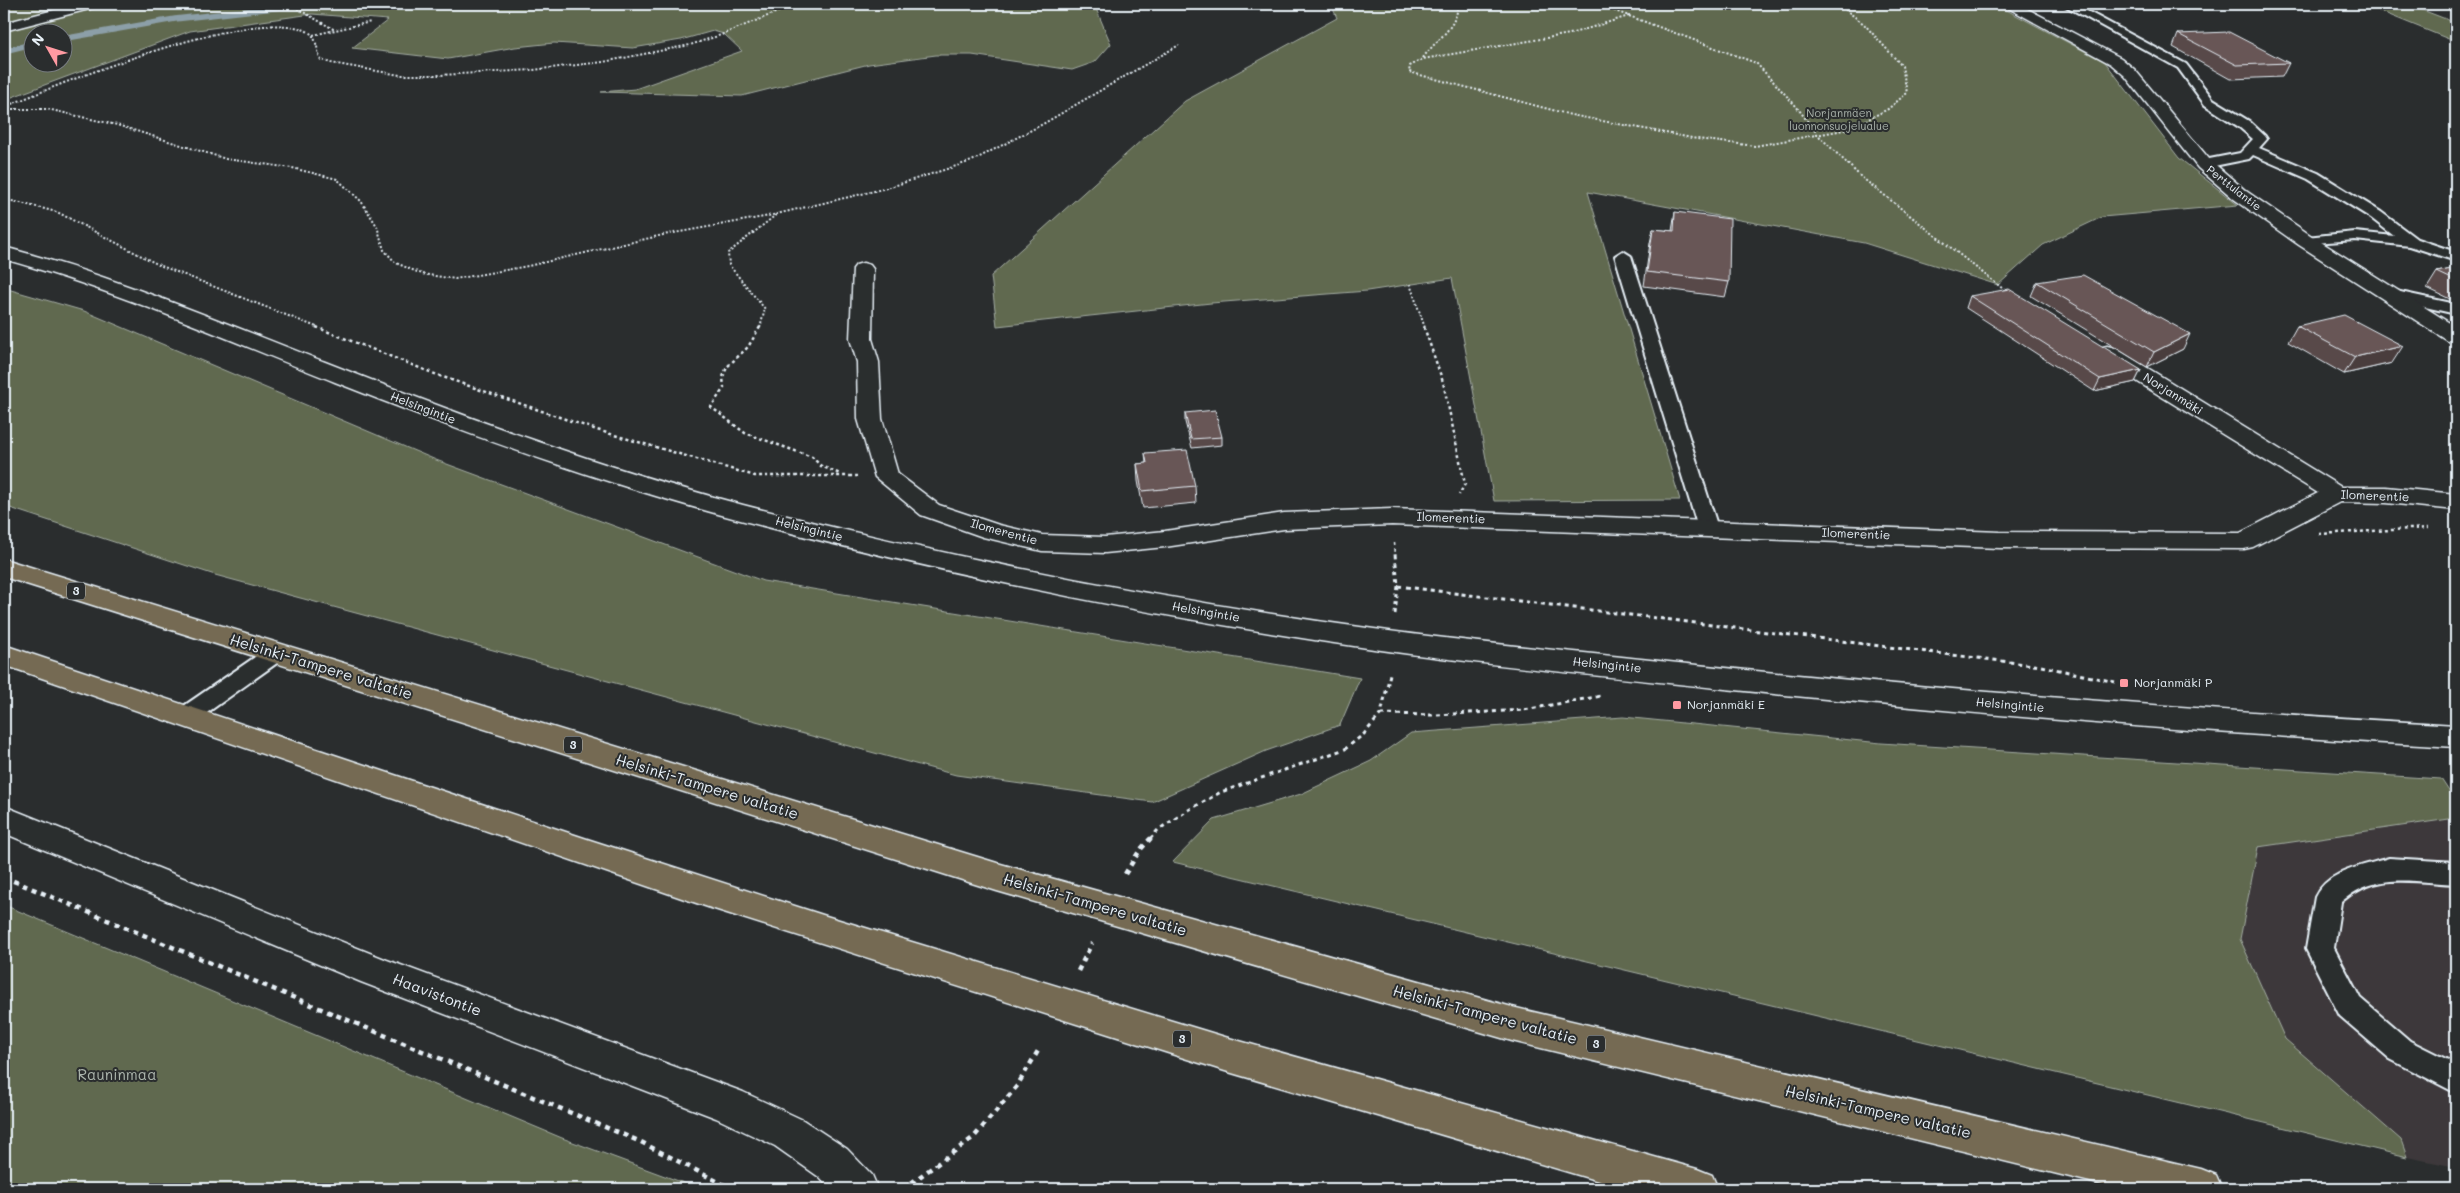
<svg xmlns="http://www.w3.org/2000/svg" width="2460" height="1193" font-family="Mali,sans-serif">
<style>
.built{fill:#3d393a}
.green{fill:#61694f;stroke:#a4ada4;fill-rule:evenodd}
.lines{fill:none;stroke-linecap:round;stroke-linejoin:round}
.stream{stroke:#8c9fa8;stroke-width:5.5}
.lane-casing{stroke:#e8f1f8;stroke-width:4}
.street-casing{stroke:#e8f1f8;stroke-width:3}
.secondary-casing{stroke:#e8f1f8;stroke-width:3}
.highway-casing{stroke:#e8f1f8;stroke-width:3}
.path-far3{stroke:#e8f1f8;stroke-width:2;stroke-dasharray:2 2;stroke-linecap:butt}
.path-far2{stroke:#e8f1f8;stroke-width:2.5;stroke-dasharray:3 3;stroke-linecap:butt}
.path-far1{stroke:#e8f1f8;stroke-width:3;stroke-dasharray:4 4;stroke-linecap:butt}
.path{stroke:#e8f1f8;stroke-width:4.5;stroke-dasharray:5 5;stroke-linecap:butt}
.lane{fill:#2a2d2e;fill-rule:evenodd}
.street{fill:#2a2d2e;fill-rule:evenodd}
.secondary{fill:#2a2d2e;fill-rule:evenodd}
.highway{fill:#746b52;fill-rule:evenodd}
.wall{fill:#594a4a;stroke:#e8f1f8}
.shaded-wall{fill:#493c3c;stroke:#e8f1f8}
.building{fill:#685656;stroke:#e8f1f8}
.poi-dot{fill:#ff9aa2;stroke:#2a2d2e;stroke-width:2}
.labels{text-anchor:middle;stroke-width:4;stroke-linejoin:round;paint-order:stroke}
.far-park-label{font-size:11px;fill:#abb4ac;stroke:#2a2d2e}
.far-street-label{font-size:11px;fill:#e8f1f8;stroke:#2a2d2e}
.shield{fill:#2a2d2e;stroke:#afb6bb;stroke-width:1}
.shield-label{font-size:11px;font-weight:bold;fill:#e8f1f8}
.street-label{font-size:12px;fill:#e8f1f8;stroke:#2a2d2e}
.poi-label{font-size:12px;fill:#e8f1f8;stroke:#2a2d2e;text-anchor:start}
.near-street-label{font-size:15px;fill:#e8f1f8;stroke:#2a2d2e}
.near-park-label{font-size:15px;fill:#abb4ac;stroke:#2a2d2e}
</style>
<rect width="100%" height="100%" fill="#2a2d2e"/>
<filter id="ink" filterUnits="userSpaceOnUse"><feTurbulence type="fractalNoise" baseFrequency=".02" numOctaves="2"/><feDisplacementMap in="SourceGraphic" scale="10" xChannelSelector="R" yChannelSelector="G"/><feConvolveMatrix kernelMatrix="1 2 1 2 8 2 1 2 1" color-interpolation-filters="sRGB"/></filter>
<g filter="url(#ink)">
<!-- built -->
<path class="built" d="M2456,818V1167L2407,1157L2401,1140L2285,1039L2240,939L2258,847Z"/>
<!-- green -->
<path class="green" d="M4,4H1094L1111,44L1095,62L1072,70L972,55H936L869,64L742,96L601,92L635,89L742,51L724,34L713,31L681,40L633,48L554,43L515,47L448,59L352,48L388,20L312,14L190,31L4,100ZM32,32H62V62H32Z
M1331,4H1995L2105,62L2179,158L2238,205L2102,217L2043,245L1998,285L1864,243L1588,192L1680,500L1494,501L1452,278L1367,291L1211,303L997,326L991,276L1185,101L1337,18Z
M2362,4H2407L2456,23V42Z
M4,288L84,311L436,460L763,581L1360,678L1340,725L1266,751L1152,802L956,775L215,575L4,506Z
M1623,717L1881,743L2441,779L2456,802V818L2258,847L2240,939L2285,1039L2401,1140L2407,1157L1173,862L1214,820L1301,794L1371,761L1411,733Z
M4,905L562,1138L700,1189H4Z"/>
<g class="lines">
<!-- stream -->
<path class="stream" d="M310,5L331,4
M62,39L175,19L283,7
M4,51L32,44"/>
<!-- lane casing -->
<g class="lane-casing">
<path id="lane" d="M2062,4H2074L2186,64L2213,99L2249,121L2265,136L2267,139L2259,148L2318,173L2381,212L2417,239L2456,252V261L2410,246L2355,240L2301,244L2299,241L2301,238L2306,237L2355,232L2394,236L2371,218L2308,179L2253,155L2249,159L2204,168L2199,167L2197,164L2199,161L2240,153L2253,139L2239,127L2205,105L2178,68Z
M1623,251L1631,256L1718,528L1715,532L1708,534L1701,532L1698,528L1615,256Z
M2391,290L2456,304V314L2385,298L2383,295L2385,292Z
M276,645L284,648L287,653L284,658L194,722L186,724L178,722L174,716L178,710L268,648Z
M2389,858L2456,862V884C2412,882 2377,871 2341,902L2334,948L2360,998L2410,1041L2456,1064V1093L2390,1059L2340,1016L2306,949L2315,897C2328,870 2363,866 2389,858Z"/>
</g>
<!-- street casing -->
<g class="street-casing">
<path id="street" d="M77,4H99L97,7L4,31V23Z
M2001,4H2018L2121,58L2135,70L2210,160L2246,191L2313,237L2456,327V342L2448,341L2299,245L2234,199L2198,168L2125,76L2111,64Z
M863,263L870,265L873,269L872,339L879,362L882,419L898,474L939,505L999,525L1042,535L1105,537L1165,531L1284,513L1392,509L2000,532L2240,533L2318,493L2099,358L2096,353L2099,348L2107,346L2115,348L2341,487H2386L2456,494V510L2386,503L2340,502L2253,547L2244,549L2000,548L1392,525L1284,529L1165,547L1105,553L1042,551L983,537L921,515L875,477L858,419L857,362L850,339L853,269L856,265Z
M4,806L387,960L743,1092L803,1120L847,1149L872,1175L878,1189H830L819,1177L775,1146L716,1118L361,982L4,833Z"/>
</g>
<!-- secondary casing -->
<g class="secondary-casing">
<path id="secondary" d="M4,247C114,276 219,321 325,362C462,416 600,467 743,505C951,558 1162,600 1374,629C1466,642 1558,650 1650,660C1918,689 2187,709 2456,725V747C2212,734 1968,714 1725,689C1608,676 1490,666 1374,649C1153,617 933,572 718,514C587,478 461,432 335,382C226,339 118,291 4,259Z"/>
</g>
<!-- highway casing -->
<g class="highway-casing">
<path id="highway" d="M4,559L997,863L1512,1007L2201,1169L2216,1175L2222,1189H2119L1512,1041L997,891L4,577Z
M4,645L590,840L826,916L1225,1037L1697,1169L1712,1175L1718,1189H1626L1225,1071L708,907L4,665Z"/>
</g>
<!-- path-far3 -->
<path class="path-far3" d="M297,4L298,9L335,30
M1595,4L1629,16L1570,34L1423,59L1410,66L1409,72L1571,115L1697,139L1755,146L1849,129L1888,109L1907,93L1902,66L1864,24L1838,4
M1629,16L1756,63L1796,106L1818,135L1860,176L2007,292
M313,35L371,22
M1423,58C1436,39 1457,29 1458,4
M4,107C58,85 262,0 310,33C317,38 317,52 321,60L331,63L400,75H440L533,70L603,62L690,45L721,35L797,4
M4,109H47L117,125L226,159L292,168L337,179L361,201L377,226L384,250L396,263L422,274L455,279L528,266L663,235L764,217L887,188L972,161L1041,125L1179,45
M4,199L57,212L159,265L319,328
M1410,284L1425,328
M760,328L765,309L729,265L728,253L777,214"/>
<!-- path-far2 -->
<path class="path-far2" d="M316,327L440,376L597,430L755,476H857
M760,327L748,347L727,367L723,377L724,388L711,407L745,433L812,457L821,466L840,474
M1424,327L1443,382L1465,484L1459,495
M2319,534L2428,528
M1394,543L1395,555"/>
<!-- path-far1 -->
<path class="path-far1" d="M1398,586L2041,666L2115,682
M1395,614L1398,586L1395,554
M1381,714L1435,715L1524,710L1601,696
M1150,839L1158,830L1185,812L1221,792L1345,749L1364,734L1381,714L1390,674"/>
<!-- path -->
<path class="path" d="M1125,874L1140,850L1151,838
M4,877L641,1142L732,1189
M1078,971L1092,943
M903,1189L974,1137L1017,1086L1038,1051"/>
<!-- lane -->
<use href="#lane" class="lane"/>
<!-- street -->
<use href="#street" class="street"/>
<!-- secondary -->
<use href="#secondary" class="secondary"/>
<!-- highway -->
<use href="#highway" class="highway"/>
</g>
<!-- wall -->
<path class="wall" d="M2178,34L2289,63L2282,77L2230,79L2173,47Z
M1675,212L1729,282L1725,297L1644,286L1650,243L1653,229L1672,231Z
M2456,268V302L2427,288L2437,272Z
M2037,282L2183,349L2147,367L2031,296Z
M1970,296L2141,370L2135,382L2094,391L1966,308Z
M2297,326L2392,363L2344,374L2288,342Z
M1185,413L1222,437V445L1192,448L1185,422Z
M1145,453L1195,486L1196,503L1143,508L1138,481L1137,464L1146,463Z"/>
<!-- shaded-wall -->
<path class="shaded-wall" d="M2190,334L2183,349L2147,367L2154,352Z
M2403,346L2392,363L2344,374L2355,357Z
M2141,370L2135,382L2094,391L2100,379Z"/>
<!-- building -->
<path class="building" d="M2229,32L2289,63L2237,65L2178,34Z
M1675,212L1730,219L1729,282L1647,272L1653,229L1674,231Z
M2456,268V281L2437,272Z
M2083,275L2190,334L2154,352L2037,282Z
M2009,289L2141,370L2100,379L1970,296Z
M2344,315L2403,346L2355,357L2297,326Z
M1215,410L1222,437L1191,439L1185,413Z
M1187,450L1195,486L1142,491L1137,464L1147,463L1145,453Z"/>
</g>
<!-- markers -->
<g class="poi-dot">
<rect x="2119" y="678" width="10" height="10" rx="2.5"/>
<rect x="1672" y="700" width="10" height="10" rx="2.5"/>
</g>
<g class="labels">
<!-- far-park labels -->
<g class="far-park-label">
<text x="1839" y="117">Norjanmäen<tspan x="1839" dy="13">luonnonsuojelualue</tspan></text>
</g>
<!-- far-street labels -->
<g class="far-street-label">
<text transform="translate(2234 188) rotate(38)" y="4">Perttulantie</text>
</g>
<!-- shield labels -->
<g class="shield">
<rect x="67" y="582.5" width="18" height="17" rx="4"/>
<rect x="564" y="736.5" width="18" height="17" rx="4"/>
<rect x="1173" y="1030.5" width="18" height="17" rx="4"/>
<rect x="1587" y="1035.5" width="18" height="17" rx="4"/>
</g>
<g class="shield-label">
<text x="76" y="595">3</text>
<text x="573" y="749">3</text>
<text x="1182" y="1043">3</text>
<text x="1596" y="1048">3</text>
</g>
<!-- street labels -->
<g class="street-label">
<text transform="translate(2173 394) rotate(32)" y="4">Norjanmäki</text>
<text transform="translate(423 408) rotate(21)" y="4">Helsingintie</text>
<text transform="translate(2375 496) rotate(2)" y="4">Ilomerentie</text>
<text transform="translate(1451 518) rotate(2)" y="4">Ilomerentie</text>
<text transform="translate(809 529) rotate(14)" y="4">Helsingintie</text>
<text transform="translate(1004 532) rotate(15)" y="4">Ilomerentie</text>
<text transform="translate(1856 534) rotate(2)" y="4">Ilomerentie</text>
<text transform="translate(1206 612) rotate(10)" y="4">Helsingintie</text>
<text transform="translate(1607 665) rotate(6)" y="4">Helsingintie</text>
<text transform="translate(2010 705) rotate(5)" y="4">Helsingintie</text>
</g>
<!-- poi labels -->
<g class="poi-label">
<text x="2134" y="687">Norjanmäki P</text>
<text x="1687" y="709">Norjanmäki E</text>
</g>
<!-- near-street labels -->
<g class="near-street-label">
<text transform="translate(321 667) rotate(17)" y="5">Helsinki-Tampere valtatie</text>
<text transform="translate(707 787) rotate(17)" y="5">Helsinki-Tampere valtatie</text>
<text transform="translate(1095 905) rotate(16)" y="5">Helsinki-Tampere valtatie</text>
<text transform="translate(437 995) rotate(21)" y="5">Haavistontie</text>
<text transform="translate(1485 1015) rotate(15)" y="5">Helsinki-Tampere valtatie</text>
<text transform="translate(1878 1112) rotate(13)" y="5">Helsinki-Tampere valtatie</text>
</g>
<!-- near-park labels -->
<g class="near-park-label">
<text x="117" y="1080">Rauninmaa</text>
</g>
</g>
<!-- margin -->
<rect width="2460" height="1193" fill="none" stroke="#2a2d2e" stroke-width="20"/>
<rect x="10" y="10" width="2440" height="1173" fill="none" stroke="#e8f1f8" stroke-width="2" filter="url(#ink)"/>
<!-- north arrow -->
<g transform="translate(48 48) rotate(309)"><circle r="24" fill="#2a2d2e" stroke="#767b7f"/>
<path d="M0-4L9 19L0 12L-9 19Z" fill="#ff9aa2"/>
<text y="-8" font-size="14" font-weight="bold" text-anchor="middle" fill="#e8f1f8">N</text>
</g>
</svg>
